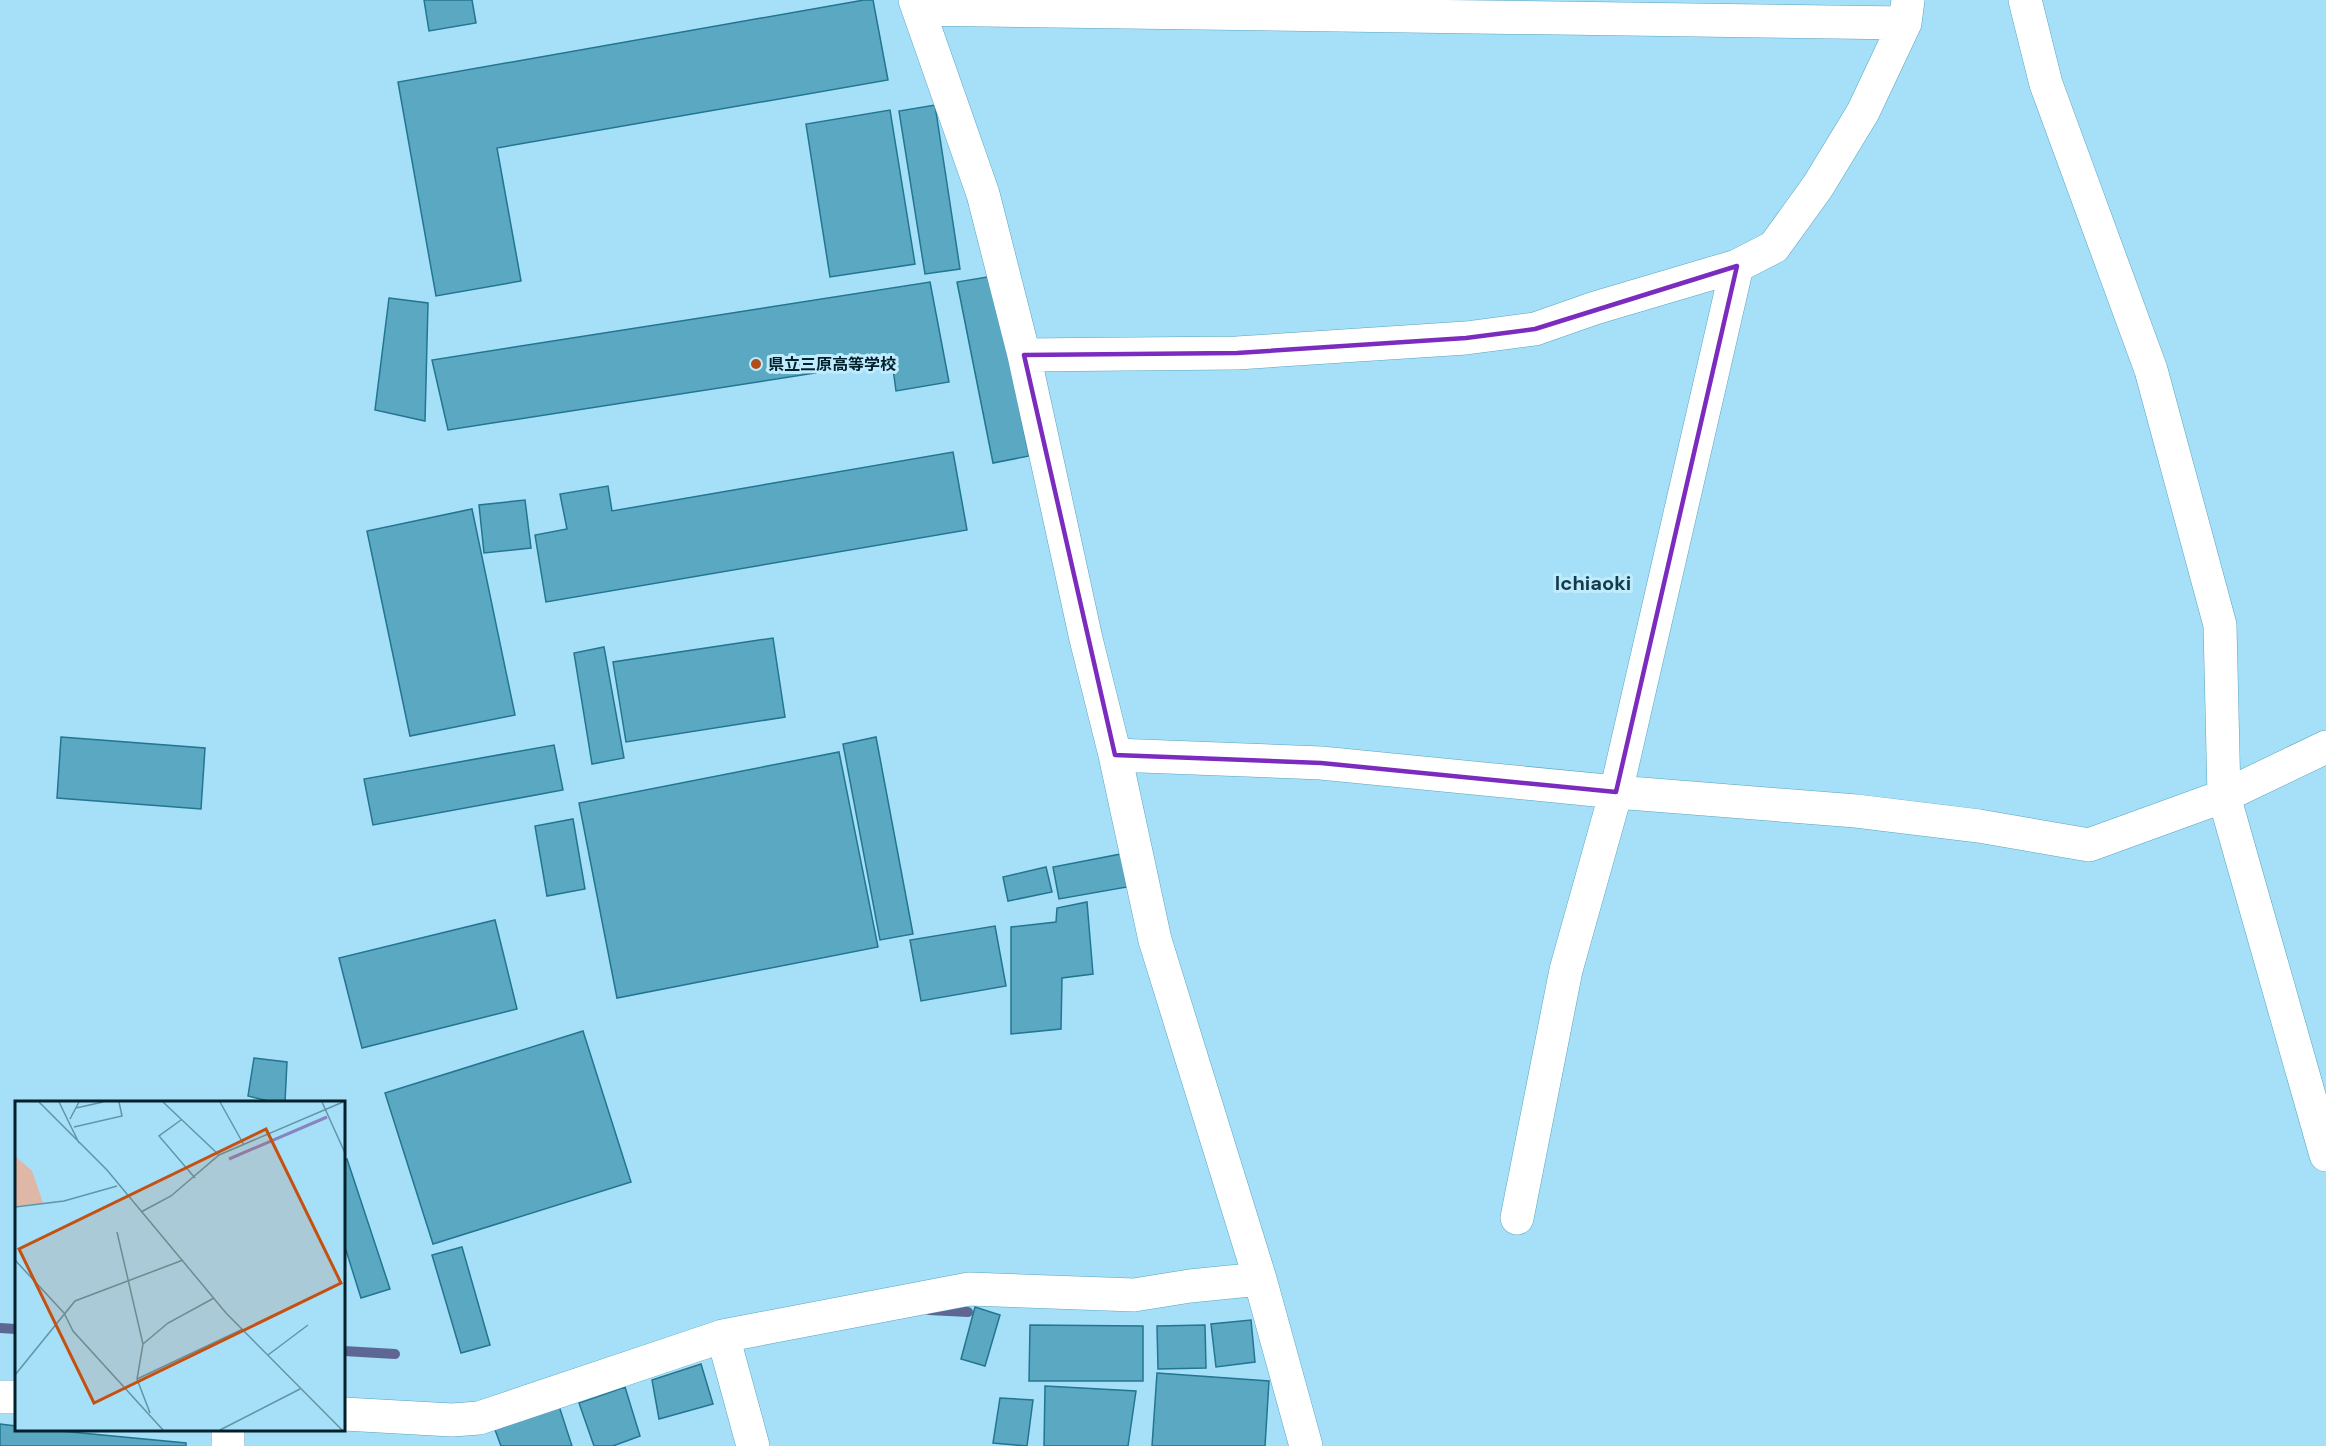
<svg xmlns="http://www.w3.org/2000/svg" width="2326" height="1446" font-family="'DM Sans','Noto Sans JP',sans-serif">
<style>
.lines{fill:none;stroke-linecap:round;stroke-linejoin:round}
.stream{stroke:#5e6793;stroke-width:10}
.building{fill:#5ba8c3;stroke:#24758f;stroke-width:1.5}
.minor-casing{stroke:#58a4c0;stroke-width:34}
.minor{stroke:#fff;stroke-width:33}
.marked{fill:none;stroke:#7b2cbf;stroke-width:4.5;stroke-linejoin:round}
.poi-dot{fill:#b14d19;stroke:#bfebfd;stroke-width:2}
.labels{text-anchor:middle;stroke-width:6;stroke-linejoin:round;paint-order:stroke}
.poi-label{font-size:16px;font-weight:bold;fill:#00212c;stroke:#bfebfd;text-anchor:start}
.quarter-label{font-size:20px;font-weight:bold;fill:#123c4a;stroke:#bfebfd}
.inset-river{fill:none;stroke:#8685bf;stroke-width:3}
.inset-road{fill:none;stroke:#6394a6;stroke-width:1.5}
.view{fill:#c55111;fill-opacity:0.15;stroke:#c55111;stroke-width:3}
.inset-edge{fill:none;stroke:#00212c;stroke-width:3}
</style>
<rect width="100%" height="100%" fill="#a5e0f8"/>
<g class="lines">
<!-- stream -->
<path class="stream" d="M929,1310L968,1312
M0,1328L16,1329
M344,1351L395,1354"/>
</g>
<!-- building -->
<path class="building" d="M424,0H472L476,23L429,31Z
M864,0H873L888,80L497,148L521,281L436,296L398,82Z
M935,105L960,269L925,274L899,111Z
M890,110L915,264L830,277L806,124Z
M993,276L1029,456L993,463L957,282Z
M930,282L949,382L896,391L892,361L448,430L432,360Z
M389,298L428,303L425,421L375,410Z
M953,452L967,530L546,602L535,535L567,529L560,494L608,486L612,511Z
M525,500L531,548L484,553L479,505Z
M472,509L515,715L410,736L367,531Z
M773,638L785,717L626,742L613,662Z
M604,647L624,758L592,764L574,653Z
M61,737L205,748L201,809L57,798Z
M876,737L913,934L880,940L843,744Z
M554,745L563,790L373,825L364,779Z
M839,752L878,947L617,998L579,803Z
M573,819L585,889L547,896L535,826Z
M1121,854L1127,887L1059,899L1053,867Z
M1046,867L1052,892L1008,901L1003,877Z
M1087,902L1093,974L1062,978L1061,1029L1011,1034V927L1056,922L1057,908Z
M495,920L517,1009L362,1048L339,958Z
M995,926L1006,986L921,1001L910,940Z
M583,1031L631,1182L433,1244L385,1093Z
M254,1058L287,1062L285,1102H273L248,1096Z
M347,1159L390,1289L361,1298L344,1244V1160Z
M462,1247L490,1345L461,1353L432,1255Z
M975,1307L1000,1315L985,1366L961,1359Z
M1251,1320L1255,1362L1216,1367L1211,1324Z
M1030,1325L1143,1326V1381H1029Z
M1205,1325L1206,1368L1158,1369L1157,1326Z
M701,1364L713,1404L659,1419L652,1380Z
M1157,1373L1269,1381L1265,1446H1152Z
M1045,1386L1136,1391L1128,1446H1044Z
M625,1387L640,1436L613,1446H594L579,1403Z
M1000,1398L1033,1400L1027,1446L993,1443Z
M559,1406L572,1446H501L494,1427Z
M0,1424L16,1426V1430H50L186,1443V1446H0Z"/>
<g class="lines">
<!-- minor casing -->
<g class="minor-casing">
<path id="minor" d="M915,0L983,194L1024,355L1086,639L1115,755L1155,940L1260,1279L1306,1446
M2025,0L2046,84L2151,370L2220,625L2224,796L2326,1155
M918,9L1905,23
M1024,355L1237,353L1466,338L1535,329L1595,308L1737,266
M1115,755L1321,763L1616,792L1856,811L1979,826L2089,845L2224,796L2326,747
M1517,1218L1566,970L1616,792L1737,266L1774,247L1818,186L1863,112L1905,23L1908,0
M723,1336L753,1446
M0,1397H16
M344,1414L452,1420L479,1418L723,1336L969,1289L1134,1295L1190,1286L1260,1279
M228,1446V1430"/>
</g>
<!-- minor -->
<use href="#minor" class="minor"/>
</g>
<!-- marked area -->
<path class="marked" d="M1737,266L1616,792L1321,763L1115,755L1024,355L1237,353L1466,338L1535,329Z"/>
<!-- markers -->
<circle class="poi-dot" cx="756" cy="364" r="6"/>
<g class="labels">
<!-- poi labels -->
<g class="poi-label">
<text x="768" y="370">県立三原高等学校</text>
</g>
<!-- quarter labels -->
<g class="quarter-label">
<text x="1593" y="590">Ichiaoki</text>
</g>
</g>
<!-- overview -->
<g transform="translate(15 1101)">
<rect width="330" height="330" fill="#a5e0f8"/>
<path d="M0,55L17,70L28,102L0,105Z" fill="#dfb7a6"/>
<path class="inset-river" d="M214,58L312,16"/>
<path class="inset-road" d="M24,1L92,69L211,212L327,329M44,1L64,42M148,1L204,54M205,1L229,44M307,1L330,52M61,7L88,1M55,18L64,1M166,19L144,35L180,77M59,26L107,15L104,1M0,106L49,100L102,85M126,111L156,95L204,54L328,1M102,131L128,243L122,278L135,312M0,159L49,212L58,230L148,329M128,243L153,222L199,197M253,254L293,224M0,274L60,200L168,159M122,278L228,228M205,329L285,288"/>
<path class="view" d="M251,28L326,182L79,302L4,148Z"/>
<rect width="330" height="330" class="inset-edge"/>
</g>
</svg>
